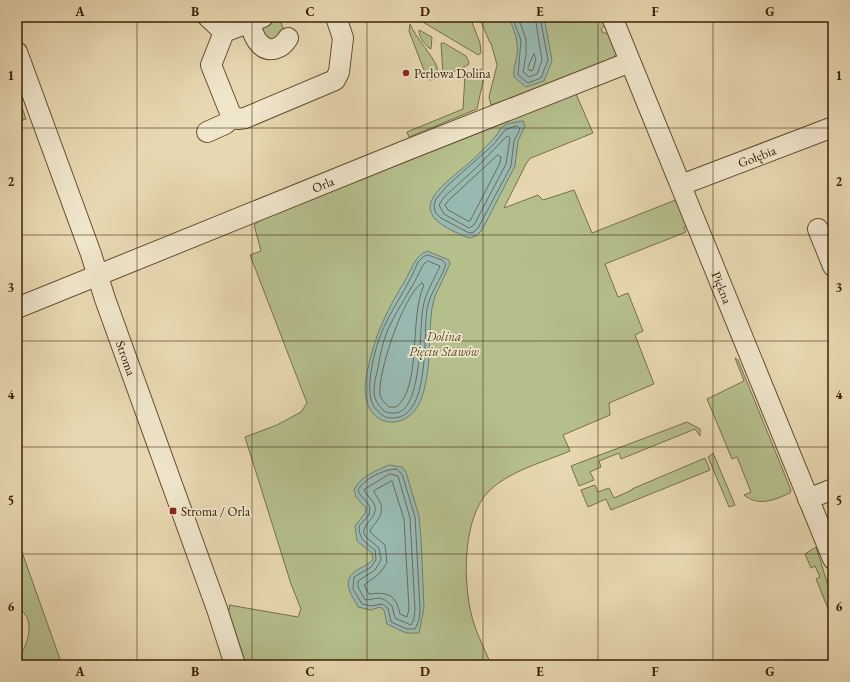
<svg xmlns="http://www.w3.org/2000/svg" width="850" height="682" font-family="'EB Garamond',serif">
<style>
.green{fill:#b5bf8c;stroke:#787048}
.water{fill:#98b9b2;stroke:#737c6c}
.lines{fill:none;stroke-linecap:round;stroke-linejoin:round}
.shore{stroke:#6a6c5b;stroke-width:1}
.minor-casing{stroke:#674e2f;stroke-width:22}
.minor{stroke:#f0e6cc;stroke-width:20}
.grid{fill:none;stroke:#3c2004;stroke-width:1;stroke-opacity:0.55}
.poi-dot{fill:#8f2418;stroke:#f0e6cc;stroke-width:1.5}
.labels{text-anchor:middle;stroke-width:3.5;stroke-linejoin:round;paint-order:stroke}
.poi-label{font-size:13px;fill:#3c2004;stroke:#f0e6cc;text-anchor:start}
.street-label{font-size:13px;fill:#3c2004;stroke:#f0e6cc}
.park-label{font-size:13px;font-style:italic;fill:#5a4826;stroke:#f0e6cc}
.neatline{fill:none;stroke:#3c2004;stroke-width:1.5}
.grid-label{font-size:13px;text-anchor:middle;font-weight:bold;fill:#3c2004}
</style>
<rect width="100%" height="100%" fill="#e8d8b1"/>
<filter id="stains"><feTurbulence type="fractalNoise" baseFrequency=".005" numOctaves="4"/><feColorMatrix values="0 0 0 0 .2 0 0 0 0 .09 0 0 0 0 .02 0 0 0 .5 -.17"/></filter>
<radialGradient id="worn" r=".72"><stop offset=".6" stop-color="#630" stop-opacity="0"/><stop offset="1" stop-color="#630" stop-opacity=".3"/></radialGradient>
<!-- green -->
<path class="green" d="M418,17H470L480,43L481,53L478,55L475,53L416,18Z
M479,17H603L606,25L601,29L603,33H610L617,52C608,72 515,95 491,105L489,97L497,65L491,43H490Z
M273,19L281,23L284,30L272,44L261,30L263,22Z
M410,24C416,38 433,56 437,67C438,71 437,75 435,79L430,80L427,78L409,31Z
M419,30L432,37L431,49C426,47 418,36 419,30Z
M441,43H444L466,56L469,62L468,65L446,75L443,74Z
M481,69L485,72L477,109L409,137L407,132L463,109L465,74Z
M17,93L26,119L17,122Z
M576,94L593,133L531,158L527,162L504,208L538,195L543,200L574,190L592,233L678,199L690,225L684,227L686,232L605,264L618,297L628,293L643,331L635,335L654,384L609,403L610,415L563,435L570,451C544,462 509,471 489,491C462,518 463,583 472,617C476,633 485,649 491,665H246L228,609H230L229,605L298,617L301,609L291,584L245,437L277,425L301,412L307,403L250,255L261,251L254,225L262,219Z
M735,358L738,360L791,490L790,493C774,500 759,507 744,495L751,492L737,457L732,459L707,399L744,381Z
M687,422L700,429V436L695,429L621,459L619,453L599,461L601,467L590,472L594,480L579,486L571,466Z
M713,453L735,505L729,507L708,457Z
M705,458L710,470L611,510L606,499L588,507L581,490L595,485L598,492L609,488L614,498L632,490V489Z
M17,538L61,662L59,665H24L21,654C28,643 34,622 23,612L17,614Z
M816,547L833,601V621L816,579L820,577L815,566L811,568L805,554Z"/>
<!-- water -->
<path class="water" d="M508,17H544L552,61L544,81L526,87L514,77C513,68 516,63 517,55C519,42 514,28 508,17Z
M523,121L525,126L518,141L515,166L482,230L476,236L469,238C404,213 432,194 469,163C478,155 487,146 495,137C498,134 499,130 502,127C506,123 517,122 523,121Z
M427,251L449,260L450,264L435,296L432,308C428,339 432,373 420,402C407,430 372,429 366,398C364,388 366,378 368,368C376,332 387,310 406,279C412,268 415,256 427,251Z
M389,465L402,467L406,472L419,516L421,537L424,608L419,633H406L387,624L384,610L380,607L371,610L358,607C350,592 340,580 359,569C364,566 369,564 373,560L372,553L357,541L355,526L365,513L366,508L356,497L354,490C359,477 376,471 389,465Z"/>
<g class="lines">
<!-- shore -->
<path class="shore" d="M512,17L521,40L518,75L528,83L541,78L548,60L540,17
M518,17L526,39V55L523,72L529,77L537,74L542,60L535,17
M534,54L536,59L533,70L530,71L528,68Z
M517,126L520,129L514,141L511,166L478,228L474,232L469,233L441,218L435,212L434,205L436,199L448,185L493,145L505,130Z
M506,137L508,136L510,138L506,164L474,225L469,228L444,214L439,205L444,197L476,168Z
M498,155L501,157L500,163L470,221H468L448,210L445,205L448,201Z
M428,255L442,260L446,264C441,280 430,292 427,309C423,334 431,419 392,418C383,418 381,414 375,408C362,393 376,343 384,327C394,305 409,285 418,262L423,257Z
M428,261L440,266C434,280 425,293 423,308C419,327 423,414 394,413C390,413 386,413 383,410C378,404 374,400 374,391C374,383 376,376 378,368C380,355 383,341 388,329C398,307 413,288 423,265Z
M422,283L424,285C409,317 422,388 396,407H389C386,404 381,400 380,395C377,374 404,293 422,283Z
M396,469L402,474L415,517L420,609L419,620L415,629H407L391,622L388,608L382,604L371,606L362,604L353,589L354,577L371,567L376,560L375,550C366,543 359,540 359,526L369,515L370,508C368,501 360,497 358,490C363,479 385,469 396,469Z
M390,474L398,476L410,518L415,609L414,619L411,625L395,618L392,606L385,600L380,598L365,600L358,587V581L375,570L381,560L379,548C375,544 370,541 366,537C357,527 378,519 375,506C373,500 367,496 364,490Z
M392,481L404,519L409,609L407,617L400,614C396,594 387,592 369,594L364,585L379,574L387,563L385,545L371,533L370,530C376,522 385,514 380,502C378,498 375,495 374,491Z"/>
<!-- minor casing -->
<g class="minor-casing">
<g id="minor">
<path d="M208,17L224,32"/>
<path d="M263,17L224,32L211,65L231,115L238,119L245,118L335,80L339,72L343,38L336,17"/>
<path id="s1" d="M612,17L833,559"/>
<path d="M249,23C252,29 254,38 259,43C268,54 282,49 288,38"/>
<path id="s2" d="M17,52L91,254L105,299L217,609L235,665"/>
<path d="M207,132L225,124L233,117"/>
<path id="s3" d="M681,185L833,127"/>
<path d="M818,229L833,266"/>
<path id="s4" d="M17,308L402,152L630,62"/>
<path d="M808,499L833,489"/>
</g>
</g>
<!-- minor -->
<use href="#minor" class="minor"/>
</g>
<!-- grid -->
<path class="grid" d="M137,17V665M252,17V665M367,17V665M483,17V665M598,17V665M713,17V665M17,128H833M17,235H833M17,341H833M17,447H833M17,554H833"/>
<!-- markers -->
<g class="poi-dot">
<circle cx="406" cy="73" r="4"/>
<rect x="169" y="507" width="8" height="8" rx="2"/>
</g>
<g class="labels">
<!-- poi labels -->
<g class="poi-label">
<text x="414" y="78">Perłowa Dolina</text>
<text x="181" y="516">Stroma / Orla</text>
</g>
<!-- street labels -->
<g class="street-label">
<text dy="5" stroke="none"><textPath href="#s3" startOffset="81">Gołębia</textPath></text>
<text dy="5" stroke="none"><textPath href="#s4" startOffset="330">Orla</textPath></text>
<text dy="5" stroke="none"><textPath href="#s1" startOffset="292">Piękna</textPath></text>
<text dy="5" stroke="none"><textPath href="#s2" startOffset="325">Stroma</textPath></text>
</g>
<!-- park labels -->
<g class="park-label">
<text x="444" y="341">Dolina<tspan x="444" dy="15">Pięciu Stawów</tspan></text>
</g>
</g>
<!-- margin -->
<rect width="850" height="682" fill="none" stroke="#e8d8b1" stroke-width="44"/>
<rect x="22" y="22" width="806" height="638" class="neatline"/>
<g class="grid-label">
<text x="80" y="16">A</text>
<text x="195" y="16">B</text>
<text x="310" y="16">C</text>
<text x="425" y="16">D</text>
<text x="540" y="16">E</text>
<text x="655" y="16">F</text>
<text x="770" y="16">G</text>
<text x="11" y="80">1</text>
<text x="839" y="80">1</text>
<text x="11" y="186">2</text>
<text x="839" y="186">2</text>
<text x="11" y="292">3</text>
<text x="839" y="292">3</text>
<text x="11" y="399">4</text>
<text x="839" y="399">4</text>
<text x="11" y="505">5</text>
<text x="839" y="505">5</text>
<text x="11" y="611">6</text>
<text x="839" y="611">6</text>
<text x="80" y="676">A</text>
<text x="195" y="676">B</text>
<text x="310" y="676">C</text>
<text x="425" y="676">D</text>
<text x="540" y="676">E</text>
<text x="655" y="676">F</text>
<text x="770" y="676">G</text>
</g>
<rect width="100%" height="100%" filter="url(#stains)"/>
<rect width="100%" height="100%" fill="url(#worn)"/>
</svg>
